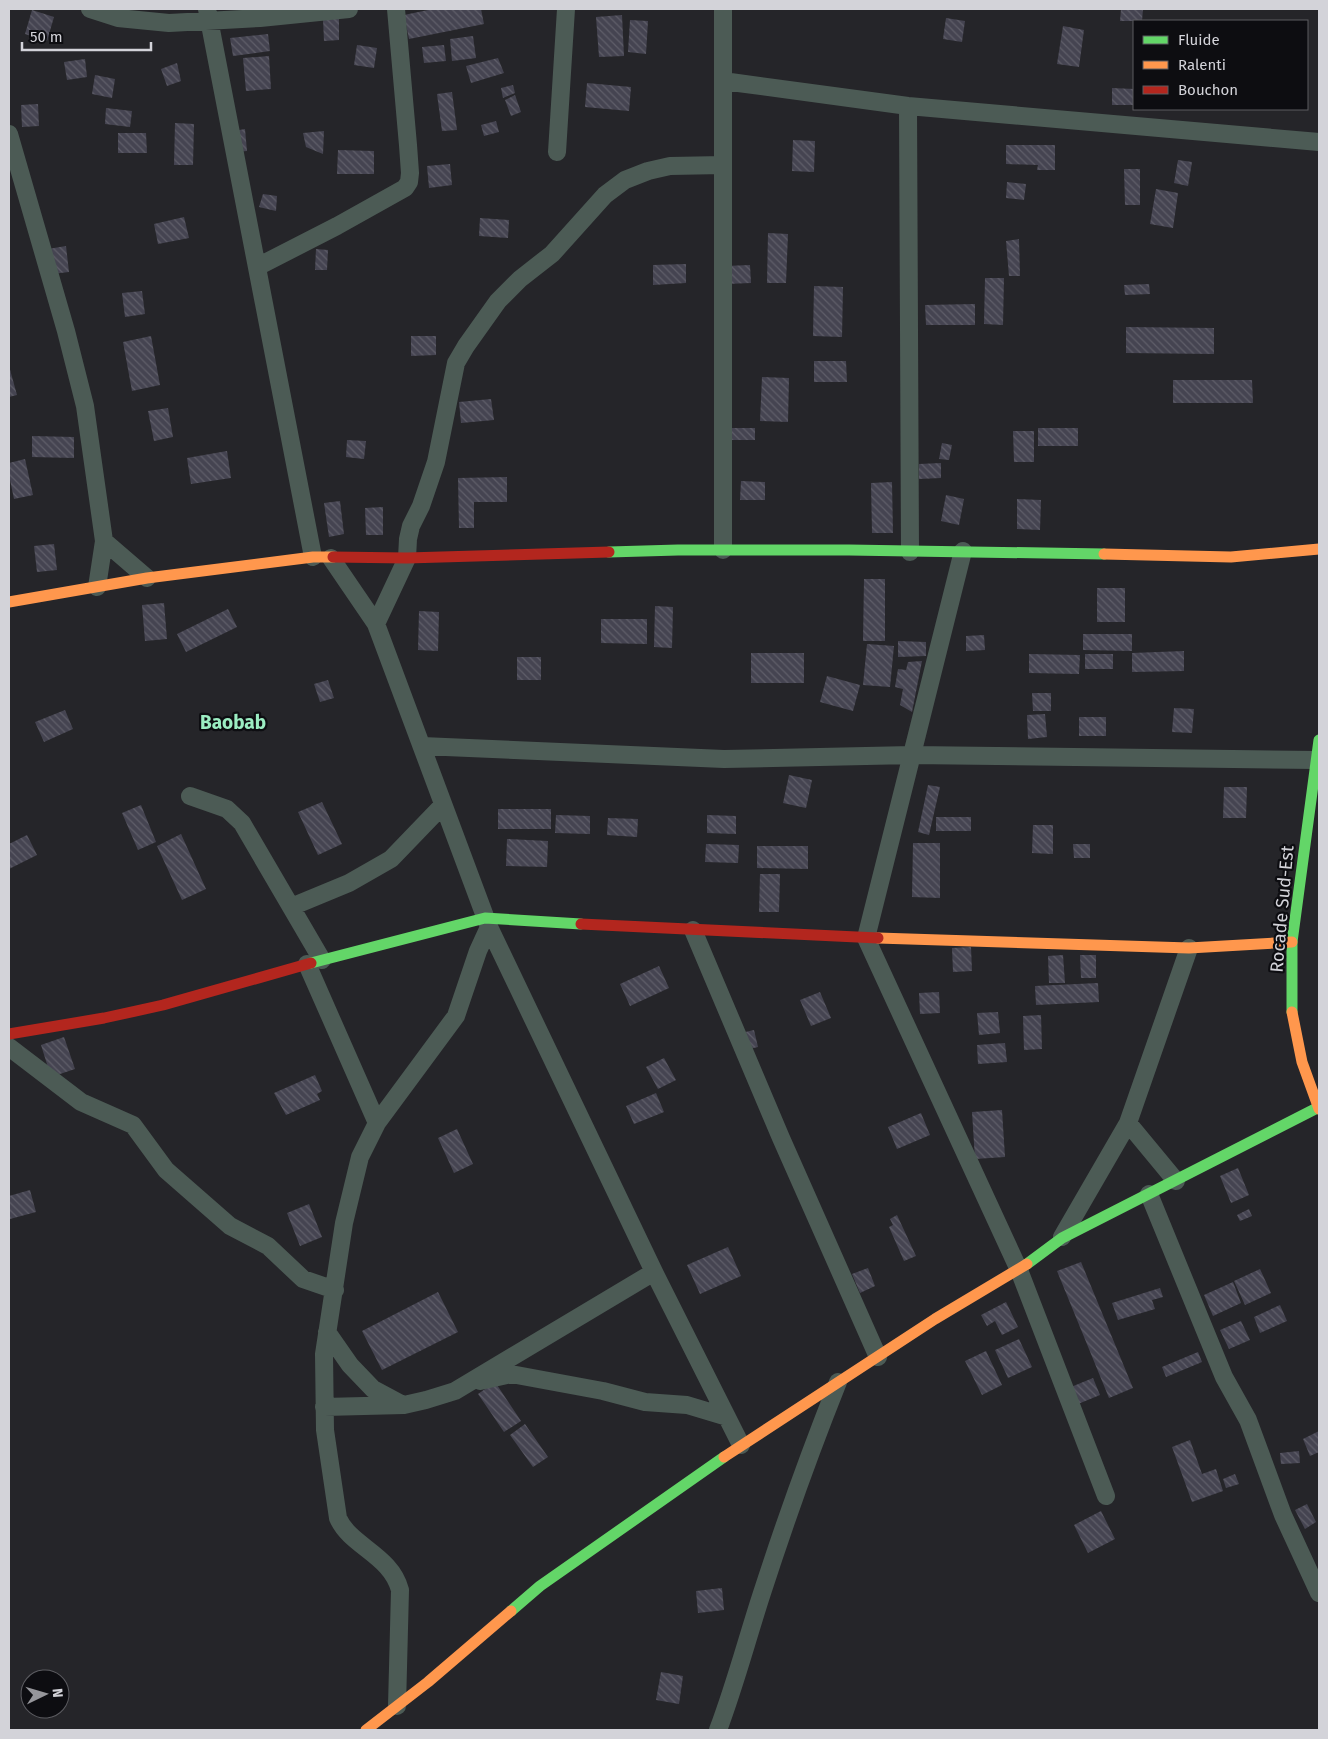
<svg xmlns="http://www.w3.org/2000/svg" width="1328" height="1739" font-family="'Fira Sans',sans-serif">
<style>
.building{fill:url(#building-back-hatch)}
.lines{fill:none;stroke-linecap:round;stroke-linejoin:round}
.street{stroke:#4c5b55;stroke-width:18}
.fast{stroke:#63d668;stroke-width:11}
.slow{stroke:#ff974d;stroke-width:11}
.jam{stroke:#b3261e;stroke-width:11}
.labels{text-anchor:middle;stroke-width:4.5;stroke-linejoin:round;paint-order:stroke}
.street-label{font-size:18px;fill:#d3d3d9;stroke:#0d0d11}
.neighbourhood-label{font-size:19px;font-weight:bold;fill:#9bedc2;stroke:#0d0d11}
</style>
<defs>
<pattern id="building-back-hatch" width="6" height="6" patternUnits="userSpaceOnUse" patternTransform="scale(1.25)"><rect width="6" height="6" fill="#454451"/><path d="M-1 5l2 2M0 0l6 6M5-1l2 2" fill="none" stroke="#5f5e69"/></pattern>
</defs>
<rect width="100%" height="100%" fill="#252529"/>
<!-- building -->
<path class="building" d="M433,9H481L484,24L409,39L404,15Z
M1121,9H1143L1142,21H1120Z
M32,10L54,17L47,41L25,34Z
M622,15L624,56L599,57L596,17Z
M946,18L965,21L962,42L943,39Z
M323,19H339V40L324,41Z
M630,20L648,21L646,54L628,52Z
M1063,26L1084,30L1079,67L1057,64Z
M268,34L270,51L233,56L230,38Z
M473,36L476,58L452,61L450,39Z
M357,45L377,48L374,68L354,65Z
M444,45L446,61L424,63L422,47Z
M269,56L271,89L246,91L243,58Z
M498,58L504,73L471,83L466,66Z
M85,59L87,77L67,80L64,62Z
M177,63L181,81L167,86L161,69Z
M95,75L115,79L112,98L92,94Z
M587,83L631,87L629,111L585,107Z
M513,85L515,93L503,98L501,88Z
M1112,88L1134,89V105H1112Z
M452,92L457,130L442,131L437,94Z
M515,95L521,112L511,116L505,100Z
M38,104L39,126L22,127L21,105Z
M106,108L132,111L130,127L105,124Z
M496,121L499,132L484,136L481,125Z
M175,123L194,124L193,165H174Z
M245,129L247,151L236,152L234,131Z
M324,131L323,154L306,147L303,133Z
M118,133H146L147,153H118Z
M793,140L815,141L814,172L792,171Z
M1006,145H1055V170H1037L1038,165L1006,164Z
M338,150L374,151V174H337Z
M1178,160L1192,162L1188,186L1174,183Z
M450,164L452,185L429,188L427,166Z
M1124,169H1140V205H1125Z
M1007,182L1026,184L1024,200L1006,198Z
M1156,189L1178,193L1173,228L1150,224Z
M263,194L277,196L276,211L259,207Z
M184,217L189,238L158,244L154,224Z
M480,218L509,220L508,238L479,236Z
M768,233L788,234L786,283H767Z
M1019,239L1020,276H1009L1006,241Z
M66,246L69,272L52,274L48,249Z
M316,249L328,250L327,270H315Z
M686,264V283L653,285V265Z
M750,265L751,283L726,284L725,266Z
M985,278H1004L1003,325L984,324Z
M1149,284L1150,294L1125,295L1124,285Z
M814,286L843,287L842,337L813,336Z
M142,291L145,314L125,317L122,293Z
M975,304V325H926L925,305Z
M1126,327L1214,328V354L1126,353Z
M151,336L160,385L132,391L123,342Z
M411,336H436V355L411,356Z
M814,361H846L847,382H814Z
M9,366L17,395L9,397Z
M762,377L789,378L788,422L760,421Z
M1173,380H1252L1253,403H1173Z
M491,399L494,420L461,423L459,402Z
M168,408L173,437L154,441L148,411Z
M732,428H755V440H732Z
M1038,428H1078V446H1038Z
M1013,431H1034V462H1014Z
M32,436L74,437V458L32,457Z
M347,440L366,441L364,459L346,457Z
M942,443L952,445L949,460L939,459Z
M227,451L231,478L191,484L187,458Z
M25,459L33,495L14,499L9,475V463Z
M941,463V478L919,479V464Z
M507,477V502H474V528H459L458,478Z
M741,481L765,482V500H740Z
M892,482L893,533H872L871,483Z
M946,495L964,499L959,525L941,521Z
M1017,499L1041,500L1040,530L1017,529Z
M340,501L344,534L329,537L324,503Z
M383,507V535H366L365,508Z
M54,544L57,570L37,572L34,546Z
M864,579H885V641H863Z
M1097,588H1125V622H1097Z
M164,603L167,639L145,641L142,605Z
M655,606L673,607L672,648L654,647Z
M228,609L237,627L186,652L177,634Z
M419,611L439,612L438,651L418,650Z
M601,619H647V644L601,643Z
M1083,634H1132V651L1083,650Z
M984,635L985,650L966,651V636Z
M898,641L926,642V656L898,657Z
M867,644L894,646L890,687L863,685Z
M1184,651V671L1132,672V653Z
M751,653H804V683H751Z
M1029,654L1080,655L1079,674L1029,673Z
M1085,654H1113V669H1085Z
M517,657H541V680H517Z
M922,661L912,712L900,705L903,689L895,687L898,669L906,670L908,662Z
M827,676L860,685L853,711L820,702Z
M328,680L334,698L320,702L314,684Z
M1032,693H1051V711H1033Z
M1174,708L1194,709L1192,733L1172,732Z
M65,710L73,729L44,742L35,722Z
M1045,714L1047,737L1028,739L1027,715Z
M1079,717H1106V736H1079Z
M789,775L812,780L806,808L783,803Z
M928,785L940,787L929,835L918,832Z
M1224,787H1247L1246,818H1223Z
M322,802L342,844L318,855L298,812Z
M141,805L156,842L138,850L122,813Z
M498,809H551V829H498Z
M556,815L590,816V834L555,833Z
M707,815L736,816V834L707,833Z
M936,817H971V831H936Z
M608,818L638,819L637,837L607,835Z
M1033,825H1053V854L1032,853Z
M181,834L206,889L182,900L157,846Z
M27,835L37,855L9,869V844Z
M507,839L548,841L547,867L506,866Z
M913,843H940V898L912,897Z
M706,844L739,845L738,863L705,862Z
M1073,844H1090V858H1074Z
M757,846H808V869L757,868Z
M760,874H780L779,912H759Z
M971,947L972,971L953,972L952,948Z
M1063,955L1065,983H1049L1048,956Z
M1080,955H1096V978H1081Z
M659,966L669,988L630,1006L620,984Z
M1098,983L1099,1002L1036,1005L1035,986Z
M820,992L831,1018L811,1026L800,1000Z
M939,992L940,1013L920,1014L919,993Z
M998,1012L1000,1033L979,1035L977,1013Z
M1041,1015L1042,1049L1024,1050L1023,1016Z
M754,1030L758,1047L745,1050L741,1033Z
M64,1037L75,1069L51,1077L41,1045Z
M1005,1043L1007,1062L978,1064L977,1045Z
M664,1058L676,1080L658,1089L646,1067Z
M315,1075L322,1091L317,1094L320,1100L286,1115L274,1093Z
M656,1093L664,1112L634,1124L626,1106Z
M1002,1110L1005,1157L975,1159L972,1112Z
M921,1113L930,1135L897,1149L888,1127Z
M457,1129L473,1164L454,1173L438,1138Z
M1238,1168L1249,1195L1231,1203L1220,1176Z
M30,1190L36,1212L10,1219L9,1213V1196Z
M309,1204L322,1237L300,1246L287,1213Z
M1249,1209L1252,1216L1240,1221L1237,1215Z
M897,1215L916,1256L904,1261L889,1227L893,1225L890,1219Z
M728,1247L741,1276L700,1294L687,1265Z
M1081,1262L1133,1388L1109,1398L1057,1271Z
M868,1268L875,1286L860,1293L852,1274Z
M1260,1269L1271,1293L1245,1305L1234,1281Z
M1233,1282L1241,1303L1213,1316L1204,1295Z
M1160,1288L1163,1297L1152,1300L1155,1309L1118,1320L1112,1303Z
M438,1292L458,1332L382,1370L362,1331Z
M1006,1302L1018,1327L1002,1335L995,1321L987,1326L981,1315Z
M1280,1305L1287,1321L1260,1333L1254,1317Z
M1241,1321L1250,1340L1229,1349L1220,1330Z
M1019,1339L1032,1367L1008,1378L995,1350Z
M986,1351L1002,1385L982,1395L965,1361Z
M1198,1352L1202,1362L1166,1377L1162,1367Z
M1093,1378L1100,1395L1078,1404L1071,1387Z
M495,1382L521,1421L504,1432L478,1394Z
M525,1424L548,1457L533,1467L510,1435Z
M1319,1431V1452L1310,1456L1303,1439Z
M1190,1440L1202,1474L1216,1469L1223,1491L1192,1502L1172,1447Z
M1299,1451L1300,1463L1281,1464L1280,1453Z
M1235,1474L1239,1484L1226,1488L1223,1479Z
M1307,1504L1316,1522L1305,1529L1295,1510Z
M1101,1511L1115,1539L1088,1553L1074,1525Z
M722,1588L724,1610L698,1613L696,1591Z
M661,1672L683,1676L679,1704L656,1700Z"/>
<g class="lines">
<!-- street -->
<path class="street" d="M90,9L118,18L169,23L260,18L349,9
M207,9L313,557
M723,9V550
M723,81L908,106L1319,142
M908,106L910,552
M9,134L66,331L85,406L104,541L97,587
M557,152L566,9
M257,267L337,226L405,188L409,182L410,173L408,145L396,9
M104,541L147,578
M963,551L866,938L1019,1270L1106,1496
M331,558L376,624L489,927L654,1272L741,1445
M376,624L407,558L408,539L411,526L421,506L436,462L456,363L466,346L498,301L520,279L552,254L605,195L625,180L648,171L670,166L723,165
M422,746L724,759L912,755L1316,760
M190,796L227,809L242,823L322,960
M291,907L349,883L391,859L443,805
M693,930L781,1138L878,1357
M307,964L377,1123
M9,1047L81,1102L133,1125L166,1170L230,1226L268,1246L303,1279L335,1290
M1128,1123L1176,1181
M1149,1194L1224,1377L1248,1420L1283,1515L1319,1593
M1062,1237L1128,1123L1189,948
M327,1332L350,1365L373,1389L401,1404
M480,1381L511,1374L603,1391L645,1402L687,1405L727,1417
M324,1407L404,1405L426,1400L455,1391L654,1272
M397,1706L400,1590C391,1555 350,1546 338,1518L325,1430L324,1354L344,1223L360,1157L377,1123L456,1016L478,951L489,927
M718,1730C735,1685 747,1639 762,1593C785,1522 810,1452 838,1382"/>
<!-- fast -->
<path class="fast" d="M609,552L678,550H849L1104,554
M311,963L485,918L581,924
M1292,1012V942L1319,740
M1027,1264L1062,1238L1319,1107
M511,1611L540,1586L724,1457"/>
<!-- slow -->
<path class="slow" d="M1104,554L1231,557L1319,549
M9,602L147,578L313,557H333
M878,938L1189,948L1292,942
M1292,1012L1302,1062L1319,1109
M724,1457L935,1319L1027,1264
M366,1730L428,1682L511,1611"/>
<!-- jam -->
<path class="jam" d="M333,557L407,558L609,552
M581,924L878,938
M9,1034L104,1018L163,1005L311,963"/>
</g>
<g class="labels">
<!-- street labels -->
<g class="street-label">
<text transform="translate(1282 909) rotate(-85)" y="6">Rocade Sud-Est</text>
</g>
<!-- neighbourhood labels -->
<g class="neighbourhood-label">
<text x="233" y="729">Baobab</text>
</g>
</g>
<!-- border -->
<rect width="1328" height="1739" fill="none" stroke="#d3d3d9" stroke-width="20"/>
<!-- legend -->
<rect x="1133" y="20" width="175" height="90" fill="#0d0d11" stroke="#5c5c61"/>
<rect x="1143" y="36" width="25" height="8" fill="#63d668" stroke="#5c5c61"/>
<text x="1178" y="45" font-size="15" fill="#d3d3d9">Fluide</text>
<rect x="1143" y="61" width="25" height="8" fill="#ff974d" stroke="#5c5c61"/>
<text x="1178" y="70" font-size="15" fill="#d3d3d9">Ralenti</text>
<rect x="1143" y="86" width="25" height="8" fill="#b3261e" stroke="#5c5c61"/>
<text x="1178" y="95" font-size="15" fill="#d3d3d9">Bouchon</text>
<!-- north arrow -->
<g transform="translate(45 1694) rotate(85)"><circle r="24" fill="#0d0d11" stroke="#5c5c61"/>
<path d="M0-4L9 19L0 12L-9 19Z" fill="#96969b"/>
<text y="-8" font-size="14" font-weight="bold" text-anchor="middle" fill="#d3d3d9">N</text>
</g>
<!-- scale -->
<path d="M22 42v8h129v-8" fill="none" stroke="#d3d3d9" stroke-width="2.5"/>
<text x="30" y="42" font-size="15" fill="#d3d3d9" stroke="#0d0d11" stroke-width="4" paint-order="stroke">50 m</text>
</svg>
